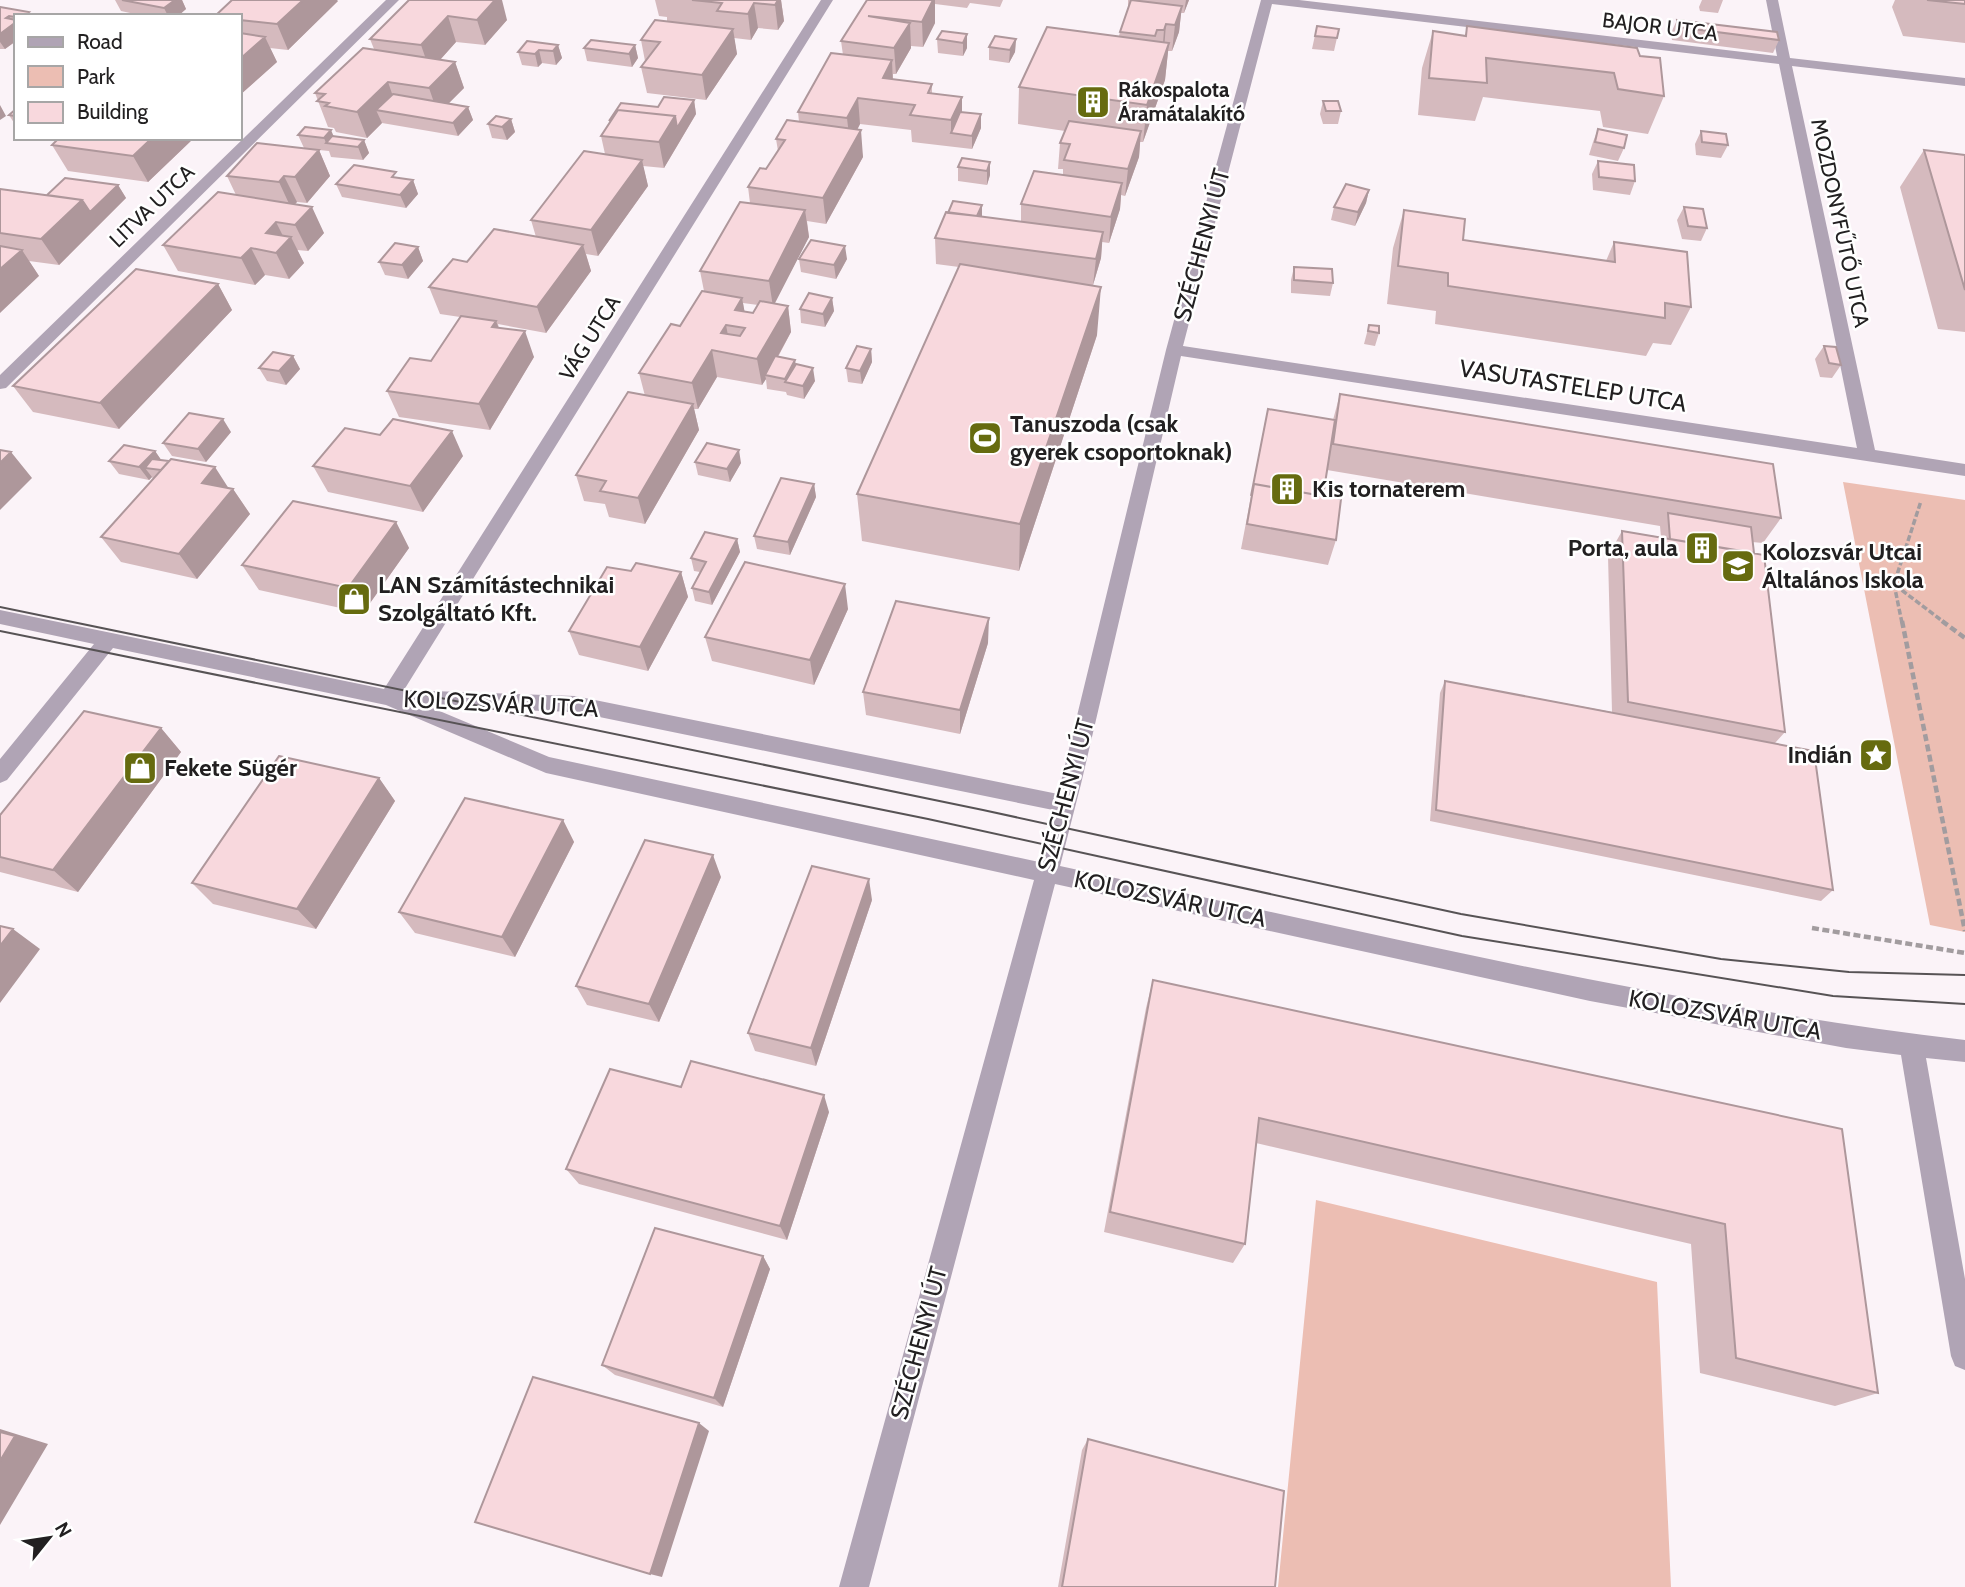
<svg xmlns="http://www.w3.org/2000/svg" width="1965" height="1587" font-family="Cabin,sans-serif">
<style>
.green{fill:#ecbeb3}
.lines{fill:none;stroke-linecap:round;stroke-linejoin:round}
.path-far1{stroke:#a29c9f;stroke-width:3.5;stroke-dasharray:6 2.5;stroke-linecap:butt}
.path{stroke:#a29c9f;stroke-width:4.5;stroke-dasharray:7 3.5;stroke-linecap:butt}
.minor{fill:#b0a4b5;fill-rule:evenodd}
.tram{stroke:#575355;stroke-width:2}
.wall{fill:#d5babe;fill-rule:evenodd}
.shaded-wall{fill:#ae979b}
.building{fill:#f8d8dd;stroke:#ae979b;stroke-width:2;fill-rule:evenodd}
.labels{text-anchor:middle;stroke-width:5;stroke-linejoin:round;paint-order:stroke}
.far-street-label{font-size:21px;fill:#222021;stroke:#fff}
.far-poi-label{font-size:21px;font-weight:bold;fill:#222021;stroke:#fff;text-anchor:start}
.street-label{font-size:24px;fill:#222021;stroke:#fff}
.poi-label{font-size:24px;font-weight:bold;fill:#222021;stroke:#fff;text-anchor:start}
</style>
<rect width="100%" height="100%" fill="#fbf3f8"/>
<!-- green -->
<path class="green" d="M1843,482L1965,500V932L1930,925Z
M1316,1200L1657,1282L1671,1587H1278Z"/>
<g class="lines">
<!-- path-far1 -->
<path class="path-far1" d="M1895,585L1945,623
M1902,623L1894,584L1921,501"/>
<!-- path -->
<path class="path" d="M1902,621L1965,931
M1942,621L1965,638
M1812,928L1965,953"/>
<!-- minor -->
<path class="minor" d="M386,0H399L6,388L0,389V375Z
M821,0H833L404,690L575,696L1058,794L1166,350L1261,0H1299L1777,56L1766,0H1778L1790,58L1965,78V86L1792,66L1875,450L1965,464V476L1181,356L1081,784L1060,866C1360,930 1660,1004 1965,1040V1062L1926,1058L1965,1279V1370L1955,1366L1951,1356L1901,1055L1846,1048L1590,1001L1055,884L869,1587H839L1034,880L546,773L386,705L113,648L7,780L0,783V759L94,644L0,624V610L384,689ZM1272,4L1779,64L1857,448L1183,346ZM430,707L575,712L1053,810L1039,862L549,757Z"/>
<!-- tram -->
<path class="tram" d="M0,607L983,810L1461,914L1721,959L1849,972L1965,975
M0,631L928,819L1462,936L1833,996L1965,1004"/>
</g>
<!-- wall -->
<path class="wall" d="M115,0H182L186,9L178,16H144L121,11Z
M409,0L507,20L485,45L456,42L440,60L455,62L464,88L449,103L468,107L473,120L458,136L382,123L367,138L336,132L334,128L328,127L315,93L374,49L370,39Z
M655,0H781L784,21L778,30L758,28L751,40L734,38L737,54L706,100L647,93L641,67L645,61L641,40L667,21V17L659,16Z
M867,0H1003L1000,7L970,3L967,8L935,4L934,6L935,23L923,47L911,46V48L896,74H893V79L932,84V93L962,112L981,128L972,149L912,142L911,130L860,124L857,130L863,157L826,224L807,221L809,237L774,303L788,306L791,332L778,357L795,360V365L815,381L804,399L787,395L786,392L767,389L766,379L762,385L717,377L698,409H694L699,430L645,524L609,517L605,504L584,501L576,475L645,396L639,373L680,326L704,291L700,271L750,203L748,187L766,169L778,151L776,139L799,122L798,112L843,55L841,41ZM743,303L758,305L753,313L744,311Z
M1128,0H1189L1184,13H1181L1179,32L1172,51H1168L1165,80L1143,142H1140L1139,157L1125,196L1121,195L1120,209L1109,243L1102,242L1101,258L1093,285L1097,335L1019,571L862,541L857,494L959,267L936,264L935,238L982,217L1021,222V204L1063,175V169H1058L1060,143L1065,131L1018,124L1019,87L1119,36L1120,32L1128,11Z
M1702,0H1723L1718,13L1700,11L1699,7Z
M1895,0H1965V43L1903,36L1892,7Z
M338,1L288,50L270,48L277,62L240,95V16Z
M0,7L16,16V41L5,49H0Z
M1677,20L1779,40L1773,53L1672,40L1671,33Z
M1317,26L1339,29L1334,51L1312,49Z
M1467,26L1640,56L1664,96L1648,134L1603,127L1600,111L1483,97L1475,121L1418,115L1422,68L1433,31L1465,36Z
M967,34V48L963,56L938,53L937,39Z
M1016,39L1015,52L1009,63L989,60V47Z
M558,45L562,58L556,65L542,63L538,67L522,65L518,52Z
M635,45L638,58L632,67L587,61L584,48Z
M694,100L696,114L664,168L643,166L648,186L598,256L586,254L591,271L546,333L498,324L499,328L534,357L490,430L399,417L387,391L431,361L460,317L440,314L429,287L467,262L536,237L531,220L605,154L601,136L658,107Z
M1323,101L1341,111L1338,124H1323L1320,114Z
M16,109V126L9,115Z
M511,119L515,132L507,140L492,138L488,124Z
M1598,129L1624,148L1618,161L1589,155L1593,142Z
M1701,131L1728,145L1721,158L1696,155L1695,144Z
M298,135L333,136L364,140L369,153L363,160L331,157L329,151L319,150L330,176L307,203L297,202L295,204L324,233L308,251L297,250L304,263L289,279L265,275L255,285L178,271L163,245L236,195L227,176L304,148Z
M59,138H194L148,182L68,171L52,145Z
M1924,150L1965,155V332L1938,329L1900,187Z
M1598,161L1635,181L1630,195L1593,190L1592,174Z
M990,162V175L987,185L958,181V167Z
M398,178L413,180L418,194L406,208L342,197L336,184Z
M118,185L126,198L59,265L29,261L39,276L0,269V189L47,195Z
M1369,190L1366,203L1355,226L1331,220L1334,207Z
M1684,207L1707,228L1701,241L1682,239L1677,220Z
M1404,210L1463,240L1606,261L1614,242L1691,307L1671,345L1653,343L1646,356L1435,324L1436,311L1387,304L1393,248Z
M418,247L423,261L408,279L385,275L379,262Z
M799,259H847L836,279L801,272Z
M1294,267L1333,283L1330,296L1291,293V280Z
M218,284L232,310L119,429L33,412L13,386Z
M832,298L834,311L825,327L801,323L800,309Z
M1369,325L1379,333L1375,346L1364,344Z
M1824,346L1841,365L1832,378L1820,377L1815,359Z
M871,349L872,362L862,384L848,382L846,368Z
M293,356L300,369L286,385L267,381L259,368Z
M1340,394L1781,518L1763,543L1752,542L1785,732L1775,743L1833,890L1821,901L1430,821L1440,693L1445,681L1612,712L1608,556L1622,531L1661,537L1660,526L1327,470L1323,496L1336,540L1328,565L1241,549L1265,422L1333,420Z
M231,432L206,462L172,456L163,443Z
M155,451L161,460L228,488L233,489L250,514L197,579L121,562L101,537L153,479L152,477L149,480L119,474L109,461Z
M463,456L423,512L328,492L313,466Z
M695,462L741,463L730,482L698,475Z
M814,484L816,497L790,555L757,549L754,536Z
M396,522L409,548L363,613L259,590L242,565Z
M737,539L740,552L712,605L695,601L692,588L700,572L694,571L691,558Z
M631,571L681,572L688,597L648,671L579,655L569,631Z
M848,609L814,685L712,661L705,637Z
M988,643L960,734L866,715L863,692Z
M161,728L181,752L78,892L0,872V815Z
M379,778L395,801L316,929L213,904L192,883Z
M563,820L574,842L515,957L415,933L399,912Z
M721,877L659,1022L587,1005L576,986Z
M872,900L816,1066L755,1051L748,1033Z
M1153,980L1842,1129L1878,1393L1835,1406L1700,1373L1691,1244L1256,1143L1245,1244L1233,1263L1104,1232L1146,1008Z
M681,1087L829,1112L787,1240L579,1184L566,1169Z
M763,1256L770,1269L723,1407L615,1375L602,1365Z
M1088,1439L1275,1587H1058L1082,1450Z"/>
<!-- shaded-wall -->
<path class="shaded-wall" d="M175,0H182L186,9L178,16H168L164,8Z
M303,0H337L338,1L288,50L277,24Z
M495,0H502L507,20L485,45L477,20Z
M778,0H781L784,21L778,30L775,5Z
M929,0H935V23L923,47L922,22Z
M1186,0H1189L1184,13Z
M754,3L758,28L751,40L748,14Z
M1182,6L1179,32L1172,51L1175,25Z
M9,16L13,24L16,22V41L5,49L0,42V34L6,18Z
M448,16L456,42L430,71L421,45Z
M910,23L911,48L896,74L894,48Z
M1166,24L1164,50L1162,56L1164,30Z
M733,29L737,54L706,100L702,75Z
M967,34V48L963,56V43Z
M265,37L277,62L240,95V59Z
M1016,39L1015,52L1009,63L1010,50Z
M1169,43L1165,80L1143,142L1147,105Z
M558,45L562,58L556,65L553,51Z
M635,45L638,58L632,67L629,54Z
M539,50L542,63L538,67L535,54Z
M892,60L893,86L883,78Z
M455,62L464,88L438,114L429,88Z
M388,82L397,108L376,110L382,123L367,138L357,112Z
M962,97V123L951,133V120Z
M858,98L860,124L850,144L847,118Z
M694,100L696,114L664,168L659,142L675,116Z
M0,105L6,116L0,120Z
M468,107L473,120L458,136L453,123Z
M981,114V128L972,149V136Z
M511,119L515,132L507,140L502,127Z
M331,130L337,144L326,143L324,138Z
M861,130L863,157L826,224L823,198Z
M1141,131L1139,157L1125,196L1128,169Z
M152,138H194L148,182L133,156Z
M364,140L369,153L363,160L358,147Z
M319,150L330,176L307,203L295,177Z
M642,160L648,186L598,256L591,230Z
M990,162V175L987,185V171Z
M284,176L297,202L291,208L279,182Z
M413,180L418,194L406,208L400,195Z
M1122,183L1120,209L1109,243L1111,217Z
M118,185L126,198L59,265L41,239L82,200Z
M1369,190L1366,203L1355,226L1358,212Z
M982,205V219L976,220Z
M312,207L324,233L308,251L295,225Z
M805,210L809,237L773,307L769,281Z
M276,222L286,242L291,237L304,263L289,279L266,233Z
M1103,232L1101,258L1093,285L1096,259Z
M583,245L591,271L546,333L537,307Z
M845,246L847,259L836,279L834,265Z
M418,247L423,261L408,279L402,265Z
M251,248L265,275L255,285L241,258Z
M22,250L39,276L0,313V269Z
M218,284L232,310L119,429L100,403Z
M1101,287L1097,335L1019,571L1020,524Z
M742,298L747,324L735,310Z
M832,298L834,311L825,327L823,314Z
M788,306L791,332L767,376L765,375L766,379L762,385L757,359Z
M496,321L506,347L492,327Z
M726,325L731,351L721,333Z
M525,331L534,357L490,430L479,404Z
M871,349L872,362L862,384L860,371Z
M712,350L717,377L698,409L692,383Z
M293,356L300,369L286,385L279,371Z
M795,360L797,373L785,382V379Z
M813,368L815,381L804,399L803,386Z
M693,404L699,430L645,524L638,498Z
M223,419L231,432L206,462L198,449Z
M452,431L463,456L423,512L410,486Z
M739,450L741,463L730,482L727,469Z
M155,451L164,464L145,468L152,477L149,480L139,467Z
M11,452L32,478L0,510V463Z
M215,467L231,492L233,489L250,514L197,579L179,554L202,483Z
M814,484L816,497L790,555L788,542Z
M396,522L409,548L363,613L348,588Z
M737,539L740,552L712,605L709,592Z
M681,572L688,597L648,671L640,647Z
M845,584L848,609L814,685L810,660Z
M989,618L988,643L960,734V710Z
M161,728L181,752L78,892L53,870Z
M379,778L395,801L316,929L297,909Z
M563,820L574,842L515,957L502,937Z
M713,855L721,877L659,1022L649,1004Z
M869,879L872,900L816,1066L811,1048Z
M13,929L40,949L0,1003V946Z
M824,1095L829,1112L787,1240L780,1226Z
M763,1256L770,1269L723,1407L714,1398Z
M699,1423L709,1431L662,1577L650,1574Z
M0,1429L48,1444L0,1525Z"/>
<!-- building -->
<path class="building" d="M122,0H175L164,8Z
M232,0H303L277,24L240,20V16H215Z
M409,0H495L477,20L448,16L421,45L370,39Z
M692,0H778L775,5L754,3L748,14L717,11L722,3Z
M867,0H933L922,22L868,16L910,23L894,48L841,41Z
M1131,0L1182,6L1175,25L1166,24L1164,30H1157L1155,36L1120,32Z
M1927,0H1965V4Z
M0,7L29,12L24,16H16V17L9,16L6,18L16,20V22L0,34Z
M655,20L733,29L702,75L641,67L660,42L641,40Z
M1677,20L1777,32L1779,40L1678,27Z
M1317,26L1339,29L1337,38L1315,36Z
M1467,26L1637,48L1640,56L1660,58L1664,96L1618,89L1614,73L1486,58L1487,83L1429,78L1433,31L1466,36Z
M1047,27L1169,43L1147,105L1019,87Z
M942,31L967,34L963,43L937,39Z
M240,33L265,37L240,59Z
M995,36L1016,39L1010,50L989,47Z
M591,40L635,45L629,54L584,48Z
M527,41L558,45L553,51L539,50L535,54L518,52Z
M363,48L455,62L429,88L388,82L357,112L325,106L329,103L317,101L325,94L315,93Z
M831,53L892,60L883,78L932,84L928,93L962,97L951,120L910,115L915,105L858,98L847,118L798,112Z
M393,94L468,107L453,123L376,110Z
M664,97L694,100L677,128L675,116L618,110L609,121L621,103L658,107Z
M1323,101H1338L1341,111H1326Z
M16,109V116L9,115Z
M618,110L675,116L659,142L601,136Z
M960,112L981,114L972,136L951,133Z
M496,116L511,119L502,127L488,124Z
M787,120L861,130L823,198L748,187L760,168L766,169L785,140L776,139Z
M1069,121L1141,131L1128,169L1064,160L1070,144L1060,143Z
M305,127L331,130L324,138L298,135Z
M1598,129L1627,135L1624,148L1595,142Z
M1701,131L1726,134L1728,145L1702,142Z
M332,136L364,140L358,147L326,143Z
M59,138H152L133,156L52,145Z
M257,143L319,150L295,177L284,176L279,182L227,176Z
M1924,150L1965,155V290Z
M584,151L642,160L591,230L531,220Z
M962,158L990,162L987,171L958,167Z
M1598,161L1634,165L1635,181L1599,177Z
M354,165L396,172L392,177L413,180L400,195L336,184Z
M1034,171L1122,183L1111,217L1021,204Z
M65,178L118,185L90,212L82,200L47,195Z
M1346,184L1369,190L1358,212L1334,207Z
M0,189L82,200L41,239L0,233Z
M218,192L312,207L295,225L276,222L266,233L291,237L276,253L251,248L241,258L163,245Z
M953,201L982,205L977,216L948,213Z
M740,202L805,210L769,281L700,271Z
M1684,207L1703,209L1707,228L1688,226Z
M1404,210L1465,219L1463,240L1615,262L1614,242L1687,252L1691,307L1665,303V318L1448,286V273L1398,266Z
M946,212L1103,232L1096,259L935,238Z
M494,229L583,245L537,307L429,287L453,259L467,262Z
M811,240L845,246L834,265L799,259Z
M395,243L418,247L402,265L379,262Z
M0,246L22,250L0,269Z
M960,264L1101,287L1020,524L857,494Z
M1294,267L1332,269L1333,283L1294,280Z
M136,269L218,284L100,403L13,386Z
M702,291L742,298L735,310L753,313L760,301L788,306L757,359L712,350L692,383L639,373L671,324L680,326ZM726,325L745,328L740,336L721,333Z
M809,293L832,298L823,314L800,309Z
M461,316L496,321L492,327L525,331L479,404L387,391L410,358L431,361Z
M1369,325L1379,326V333L1368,331Z
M857,346L871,349L860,371L846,368Z
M1824,346L1836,347L1841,365L1829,363Z
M273,352L293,356L279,371L259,368Z
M775,356L795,360L785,379L765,375Z
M796,364L813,368L803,386L785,382Z
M628,392L693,404L638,498L600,491L606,481L576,475Z
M1340,394L1773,464L1781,518L1333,444Z
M1268,409L1335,420L1323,496L1254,484L1251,496Z
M189,413L223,419L198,449L163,443Z
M393,419L452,431L410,486L313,466L345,428L380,435Z
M707,443L739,450L727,469L695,462Z
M124,445L155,451L139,467L109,461Z
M0,450L11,452L0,463Z
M152,459L169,461L161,470L145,468Z
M171,459L215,467L202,483L233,489L179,554L101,537Z
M781,478L814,484L788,542L754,536Z
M1254,484L1341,499L1336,540L1247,524Z
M293,501L396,522L348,588L242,565Z
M1668,513L1751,527L1754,553L1670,539Z
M1622,531L1764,555L1785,732L1628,702Z
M705,532L737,539L709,592L692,588L706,562L691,558Z
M745,562L845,584L810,660L705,637Z
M636,563L681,572L640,647L569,631L607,567L631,571Z
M896,601L989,618L960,710L863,692Z
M1445,681L1814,751L1833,890L1436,810Z
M84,711L161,728L53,870L0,857V815Z
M279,756L379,778L297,909L192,883Z
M465,798L563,820L502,937L399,912Z
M645,840L713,855L649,1004L576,986Z
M812,866L869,879L811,1048L748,1033Z
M0,926L13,929L0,946Z
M1153,980L1842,1129L1878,1393L1736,1358L1725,1224L1259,1118L1245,1244L1110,1212Z
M691,1061L824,1095L780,1226L566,1169L610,1069L681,1087Z
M655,1228L763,1256L714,1398L602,1365Z
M533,1377L699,1423L650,1574L475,1522Z
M0,1432L15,1436L0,1461Z
M1088,1439L1284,1491L1275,1587H1062Z"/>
<!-- icons -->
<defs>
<g id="building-square" transform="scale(1.75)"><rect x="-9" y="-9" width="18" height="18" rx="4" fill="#666b0f" stroke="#fff"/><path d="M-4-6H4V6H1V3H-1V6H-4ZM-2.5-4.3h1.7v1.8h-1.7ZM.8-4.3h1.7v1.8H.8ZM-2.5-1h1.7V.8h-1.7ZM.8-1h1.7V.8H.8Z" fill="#fff"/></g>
<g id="stadium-square" transform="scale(1.75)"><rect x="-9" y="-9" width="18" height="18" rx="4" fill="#666b0f" stroke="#fff"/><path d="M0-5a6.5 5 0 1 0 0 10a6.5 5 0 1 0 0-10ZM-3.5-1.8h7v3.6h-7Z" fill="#fff"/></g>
<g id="school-square" transform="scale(1.75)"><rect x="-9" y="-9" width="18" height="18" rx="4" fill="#666b0f" stroke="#fff"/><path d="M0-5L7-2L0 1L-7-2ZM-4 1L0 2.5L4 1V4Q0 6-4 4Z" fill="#fff"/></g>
<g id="shop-square" transform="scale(1.75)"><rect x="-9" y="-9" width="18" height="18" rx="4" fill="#666b0f" stroke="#fff"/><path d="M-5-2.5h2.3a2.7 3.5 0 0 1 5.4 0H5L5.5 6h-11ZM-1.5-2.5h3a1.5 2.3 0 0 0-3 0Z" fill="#fff"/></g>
<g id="sight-square" transform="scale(1.75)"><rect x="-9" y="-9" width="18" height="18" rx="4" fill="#666b0f" stroke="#fff"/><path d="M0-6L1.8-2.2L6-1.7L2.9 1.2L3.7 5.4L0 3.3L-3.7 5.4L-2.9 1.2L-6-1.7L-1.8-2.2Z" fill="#fff"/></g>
</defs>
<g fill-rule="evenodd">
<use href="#building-square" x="1093" y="102"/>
<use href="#stadium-square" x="985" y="438"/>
<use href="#building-square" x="1287" y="489"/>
<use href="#building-square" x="1702" y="548"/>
<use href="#school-square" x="1738" y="566"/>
<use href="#shop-square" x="354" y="599"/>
<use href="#sight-square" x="1876" y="755"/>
<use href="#shop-square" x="140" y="768"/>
</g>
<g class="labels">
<!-- far-street labels -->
<g class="far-street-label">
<text transform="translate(1660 27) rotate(7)" y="7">BAJOR UTCA</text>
<text transform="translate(152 206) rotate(-44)" y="7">LITVA UTCA</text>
<text transform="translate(1840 223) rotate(78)" y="7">MOZDONYFŰTŐ UTCA</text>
<text transform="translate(590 338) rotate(-58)" y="7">VÁG UTCA</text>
</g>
<!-- far-poi labels -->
<g class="far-poi-label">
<text x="1118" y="97">Rákospalota<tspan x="1118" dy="24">Áramátalakító</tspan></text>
</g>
<!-- street labels -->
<g class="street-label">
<text transform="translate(1202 245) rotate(-75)" y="8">SZÉCHENYI ÚT</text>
<text transform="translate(1573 386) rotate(9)" y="8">VASUTASTELEP UTCA</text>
<text transform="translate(501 704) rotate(3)" y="8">KOLOZSVÁR UTCA</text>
<text transform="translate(1066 795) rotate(-75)" y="8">SZÉCHENYI ÚT</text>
<text transform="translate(1170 899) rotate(12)" y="8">KOLOZSVÁR UTCA</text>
<text transform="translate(1725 1015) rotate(10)" y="8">KOLOZSVÁR UTCA</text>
<text transform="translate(919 1343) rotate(-75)" y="8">SZÉCHENYI ÚT</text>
</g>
<!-- poi labels -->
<g class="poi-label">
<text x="1010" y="432">Tanuszoda (csak<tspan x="1010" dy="28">gyerek csoportoknak)</tspan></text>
<text x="1312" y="497">Kis tornaterem</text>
<text x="1678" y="556" text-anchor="end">Porta, aula</text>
<text x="1762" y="560">Kolozsvár Utcai<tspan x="1762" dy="28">Általános Iskola</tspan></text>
<text x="378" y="593">LAN Számítástechnikai<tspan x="378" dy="28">Szolgáltató Kft.</tspan></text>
<text x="1852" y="763" text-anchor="end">Indián</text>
<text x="164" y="776">Fekete Sügér</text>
</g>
</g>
<!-- legend -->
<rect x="14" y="14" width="228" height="126" fill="#ffffff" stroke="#a7a6a6" stroke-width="2"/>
<rect x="28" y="37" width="35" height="10" fill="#b0a4b5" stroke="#a7a6a6" stroke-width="2"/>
<text x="77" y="49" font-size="21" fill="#222021">Road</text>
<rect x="28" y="66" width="35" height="21" fill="#ecbeb3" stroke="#a7a6a6" stroke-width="2"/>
<text x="77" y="84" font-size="21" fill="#222021">Park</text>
<rect x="28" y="102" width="35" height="21" fill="#f8d8dd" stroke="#a7a6a6" stroke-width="2"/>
<text x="77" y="119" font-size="21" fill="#222021">Building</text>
<!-- north arrow -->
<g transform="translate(49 1538) rotate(60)" stroke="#ffffff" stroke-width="5" paint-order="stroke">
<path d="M0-5L12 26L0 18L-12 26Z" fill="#222021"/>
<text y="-10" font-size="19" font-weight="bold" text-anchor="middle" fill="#222021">N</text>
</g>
</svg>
